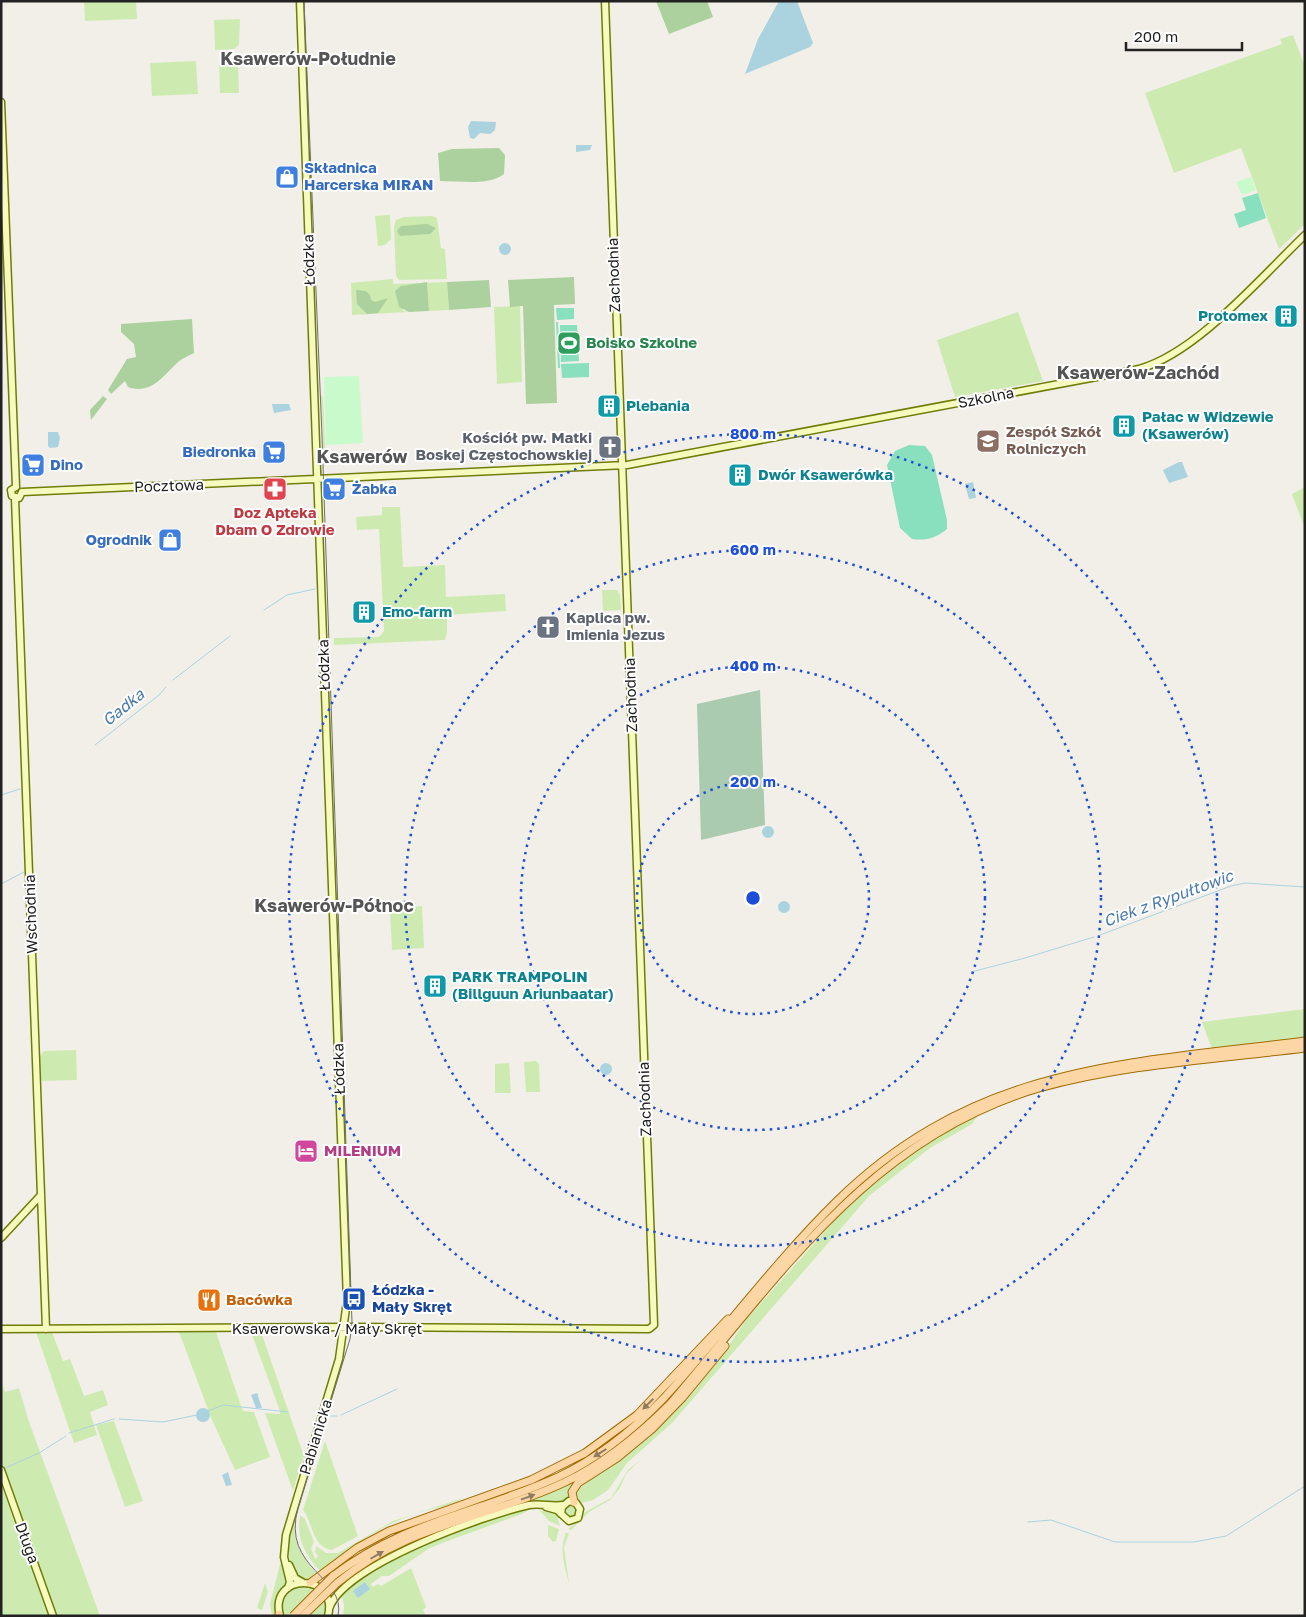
<svg xmlns="http://www.w3.org/2000/svg" width="1306" height="1617" font-family="'Golos Text',sans-serif">
<style>
.grass{fill:#cdebb0}
.forest{fill:#add19e}
.cemetery{fill:#aacbaf}
.park{fill:#c8facc}
.pitch{fill:#88e0be}
.water{fill:#aad3df}
.lines{fill:none;stroke-linecap:round;stroke-linejoin:round}
.stream{stroke:#aad3df;stroke-width:1}
.secondary-casing{stroke:#707d05;stroke-width:9}
.primary-casing{stroke:#a06b00;stroke-width:9}
.secondary{stroke:#f7fabf;stroke-width:6}
.primary{stroke:#fcd6a4;stroke-width:7}
.tram{stroke:#707070;stroke-width:1}
.primary-bridge-casing{stroke:#a06b00;stroke-width:9;stroke-linecap:butt}
.primary-bridge{stroke:#fcd6a4;stroke-width:7}
.oneway{fill:#8f7c63}
.ring{fill:none;stroke:#1d4ed8;stroke-width:2.5;stroke-dasharray:2.5 5}
.labels{text-anchor:middle;stroke-width:4;stroke-linejoin:round;paint-order:stroke}
.shop-label{font-size:15px;font-weight:bold;fill:#366cbe;stroke:#fff;text-anchor:start}
.street-label{font-size:15px;fill:#222;stroke:#fff}
.culture-label{font-size:15px;font-weight:bold;fill:#0d838f;stroke:#fff;text-anchor:start}
.leisure-label{font-size:15px;font-weight:bold;fill:#27864d;stroke:#fff;text-anchor:start}
.education-label{font-size:15px;font-weight:bold;fill:#785e54;stroke:#fff;text-anchor:start}
.worship-label{font-size:15px;font-weight:bold;fill:#5b616d;stroke:#fff;text-anchor:end}
.health-label{font-size:15px;font-weight:bold;fill:#be3a42;stroke:#fff}
.hotel-label{font-size:15px;font-weight:bold;fill:#b23c85;stroke:#fff;text-anchor:start}
.transit-label{font-size:15px;font-weight:bold;fill:#164399;stroke:#fff;text-anchor:start}
.food-label{font-size:15px;font-weight:bold;fill:#c56008;stroke:#fff;text-anchor:start}
.water-label{font-size:16px;font-style:italic;fill:#4a7aab;stroke:#fff}
.quarter-label{font-size:18px;font-weight:bold;fill:#555;stroke:#fff}
.centre{fill:#1d4ed8;stroke:#fff;stroke-width:2.5}
.ring-label{font-size:15px;text-anchor:middle;font-weight:bold;fill:#1d4ed8;stroke:#fff;stroke-width:4;stroke-linejoin:round;paint-order:stroke}
</style>
<rect width="100%" height="100%" fill="#f2efe9"/>
<!-- grass -->
<path class="grass" d="M84,1H136L137,19L85,21Z
M240,19L239,45L234,49L215,50L214,20Z
M1293,35L1305,66V224L1279,249L1241,148L1174,173L1145,93L1282,44L1280,39Z
M219,60H235L238,63L239,93H220Z
M196,61L198,94L152,96L150,63Z
M390,215L391,239L385,245L378,246L375,216Z
M432,216L437,218L441,248L445,249L447,279L399,280L396,276L394,226L396,220L404,217Z
M393,279V284L447,282L449,310L429,311L427,283L401,286L403,311L409,312L352,315L351,283Z
M520,306L522,382L497,384L494,307Z
M1018,312L1043,381L955,397L937,340Z
M321,395L323,397L326,465L324,466Z
M1305,487V529L1292,494Z
M382,507H400L403,567L445,565L446,597L505,594L506,611L447,615V633L445,640L334,645V638L379,637L384,631L379,529L357,530L356,517L382,515Z
M602,590H617L620,595L621,610L603,611Z
M422,906L424,948L392,950L390,911L393,908Z
M1305,1009V1038L1212,1049L1202,1022Z
M76,1050L77,1080L40,1081V1056L44,1051Z
M536,1061L539,1064L540,1092H526L524,1062Z
M509,1063L511,1093H495V1064Z
M978,1115L972,1124L930,1148L869,1196L672,1423L627,1463L608,1490L593,1500L581,1503L577,1501L575,1492L579,1488L627,1455L676,1410L718,1361L747,1319L857,1195L916,1149Z
M36,1332H52L63,1361L70,1359L84,1396L103,1390L108,1405L90,1412L97,1435L74,1443Z
M179,1332H216L241,1406L243,1411L254,1412L270,1457L235,1470L212,1420Z
M251,1332H261L304,1456L293,1491L265,1413L280,1414V1411Z
M1,1381L5,1392L19,1388L28,1419L100,1616H57L1,1462Z
M114,1421L143,1501L125,1507L96,1425Z
M325,1441L358,1536L332,1550C312,1547 313,1523 303,1510Z
M641,1459L626,1474L620,1488L610,1500L589,1512L571,1530L568,1529L579,1520L585,1512L611,1498L628,1470Z
M580,1479L568,1498L562,1501L533,1502L513,1508Z
M1,1485L49,1616H1Z
M463,1498C450,1507 427,1509 412,1515C377,1528 349,1548 321,1572C305,1555 296,1539 300,1515L305,1519L314,1542L311,1548L315,1559L321,1554L318,1556L315,1552L316,1546L326,1553H338L393,1521Z
M564 1511a6 6 0 1 1 12 0a6 6 0 1 1-12 0Z
M534,1507L522,1514L442,1543L428,1549L389,1576H382L371,1584L373,1587L378,1584L381,1586L411,1568L426,1607L423,1610L426,1616H343L344,1605L341,1594C398,1552 465,1524 534,1507Z
M540,1511L556,1513L560,1526L549,1521Z
M295,1514C292,1540 301,1557 318,1575L311,1580L297,1578C285,1556 287,1537 295,1514Z
M548,1525L559,1529L556,1541L553,1542L548,1536Z
M566,1532L569,1534L564,1547L569,1583C564,1564 559,1551 566,1532Z
M280,1564H283L289,1581L277,1601V1616H272L270,1604Z
M265,1583L268,1592L262,1610L257,1608Z
M311,1586C323,1594 327,1601 325,1616H283C281,1591 288,1587 311,1586Z"/>
<!-- forest -->
<path class="forest" d="M656,1H707L713,17L669,34Z
M499,148L505,155L504,174C489,186 459,181 440,181L438,153L452,149Z
M427,224L436,228L430,234L400,236L397,231L401,226Z
M574,277L575,304L554,305L557,403L526,404L523,306L510,307L508,280Z
M489,280L491,307L449,310L447,282Z
M427,282L429,311L409,312L399,307L395,291L401,286Z
M356,290L366,291L370,295L371,300L375,302L388,298L378,313L367,314L357,304Z
M192,319L194,353C188,356 181,359 177,363C162,377 151,395 128,387L125,381L111,394L108,390L127,359L136,357L134,344L121,332V324Z
M103,396L107,399L91,420L90,410Z"/>
<!-- cemetery -->
<path class="cemetery" d="M760,690L765,825L701,840L697,704Z"/>
<!-- park -->
<path class="park" d="M1251,177L1256,190L1242,195L1236,182Z
M359,376L363,443L326,445L324,377Z"/>
<!-- pitch -->
<path class="pitch" d="M1258,193L1266,218L1239,228L1234,214L1246,210L1242,198Z
M556,308H574V319L557,320Z
M556,322H558L560,368H558Z
M560,325H577L579,361L561,362Z
M589,363V377L562,378L561,364Z
M909,445L925,446L932,455L947,520V529C936,538 926,541 912,539L900,528L887,465L895,451Z"/>
<!-- water -->
<path class="water" d="M779,1H797L813,43L810,47L745,74L758,39Z
M471,121L496,122L495,130L490,134L480,133L474,139L470,138L468,127Z
M576,145H592L590,150L576,152Z
M499 249a6 6 0 1 1 12 0a6 6 0 1 1-12 0Z
M272,404H289L291,410L274,413Z
M48,432H58L60,438L58,447L50,448L48,446Z
M1179,462H1182L1188,477L1169,483L1163,470Z
M973,482L976,498L969,499L965,484Z
M762 832a6 6 0 1 1 12 0a6 6 0 1 1-12 0Z
M778 907a6 6 0 1 1 12 0a6 6 0 1 1-12 0Z
M600 1069a6 6 0 1 1 12 0a6 6 0 1 1-12 0Z
M257,1393L262,1408H256L251,1395Z
M196 1415a7 7 0 1 1 14 0a7 7 0 1 1-14 0Z
M228,1472L232,1485L226,1486L222,1475Z
M365,1582L370,1589L358,1598L353,1591Z"/>
<g class="lines">
<!-- stream -->
<path class="stream" d="M264,610L287,595L315,589
M173,680L230,636
M95,745L159,695L166,687
M1,795L20,789
M1,884L24,872
M1100,935L1231,886L1245,883L1305,887
M971,972L1025,958L1094,937
M208,1411L223,1405L288,1412
M317,1412H319
M341,1415L397,1389
M331,1416H337
M119,1419L163,1422L197,1415
M69,1433L114,1419
M5,1468L39,1453L66,1436
M1028,1522L1051,1520L1115,1542H1194L1226,1536L1305,1486"/>
<!-- secondary casing -->
<g class="secondary-casing">
<path id="secondary" d="M1,102L16,487
M16,487L11,490L12,496L19,498L22,492
M22,492L627,465L1139,369C1197,353 1261,277 1305,235
M15,498L46,1329
M1,1238L41,1195
M1,1329L349,1327L649,1329L654,1325L605,1
M1,1470L53,1616
M546,1507L557,1510L569,1521L578,1518L580,1509L576,1503L569,1501L562,1507L561,1514
M289,1565L295,1578L302,1582
M288,1588L290,1582L284,1557L286,1535L339,1359L347,1301L300,1
M329,1609C343,1565 485,1515 529,1505C541,1503 552,1507 563,1505
M280,1616C268,1572 339,1572 328,1616"/>
</g>
<!-- primary casing -->
<g class="primary-casing">
<path id="primary" d="M574,1502L572,1492L578,1483L617,1458L652,1429L683,1397L725,1346
M333,1576C405,1521 479,1513 558,1477C599,1458 633,1430 664,1398C723,1333 775,1262 837,1201C976,1065 1125,1064 1305,1041
M310,1583L357,1548L389,1531L531,1480L585,1453L637,1415L728,1319
M337,1583C358,1566 380,1552 405,1541C456,1518 512,1507 563,1483C604,1464 638,1436 670,1404C778,1278 870,1137 1039,1088C1125,1064 1217,1059 1305,1048
M279,1614V1616"/>
</g>
<!-- secondary -->
<use href="#secondary" class="secondary"/>
<!-- primary -->
<use href="#primary" class="primary"/>
<!-- tram -->
<path class="tram" d="M304,1L322,436L352,1323L350,1339L298,1508C281,1570 347,1576 338,1616"/>
<!-- primary-bridge casing -->
<g class="primary-bridge-casing">
<path id="primary-bridge" d="M293,1616L333,1576
M303,1616L337,1583"/>
</g>
<!-- primary-bridge -->
<use href="#primary-bridge" class="primary-bridge"/>
</g>
<!-- one-way arrows -->
<defs><path id="oneway-solid" d="M-6-.8H1V-3.2L6.5 0L1 3.2V.8H-6Z" transform="scale(1.25)"/></defs>
<g class="oneway">
<use href="#oneway-solid" transform="translate(648 1404) rotate(136)"/>
<use href="#oneway-solid" transform="translate(600 1453) rotate(148)"/>
<use href="#oneway-solid" transform="translate(528 1497) rotate(-20)"/>
<use href="#oneway-solid" transform="translate(377 1555) rotate(-30)"/>
</g>
<!-- distance rings -->
<g class="ring">
<circle cx="753" cy="898" r="116"/>
<circle cx="753" cy="898" r="232"/>
<circle cx="753" cy="898" r="348"/>
<circle cx="753" cy="898" r="464"/>
</g>
<!-- icons -->
<defs>
<g id="shop-square" transform="scale(1.25)"><rect x="-9" y="-9" width="18" height="18" rx="4" fill="#3f7fe0" stroke="#fff"/><path d="M-5-2.5h2.3a2.7 3.5 0 0 1 5.4 0H5L5.5 6h-11ZM-1.5-2.5h3a1.5 2.3 0 0 0-3 0Z" fill="#fff"/></g>
<g id="building-square" transform="scale(1.25)"><rect x="-9" y="-9" width="18" height="18" rx="4" fill="#0f9aa8" stroke="#fff"/><path d="M-4-6H4V6H1V3H-1V6H-4ZM-2.5-4.3h1.7v1.8h-1.7ZM.8-4.3h1.7v1.8H.8ZM-2.5-1h1.7V.8h-1.7ZM.8-1h1.7V.8H.8Z" fill="#fff"/></g>
<g id="stadium-square" transform="scale(1.25)"><rect x="-9" y="-9" width="18" height="18" rx="4" fill="#2e9e5b" stroke="#fff"/><path d="M0-5a6.5 5 0 1 0 0 10a6.5 5 0 1 0 0-10ZM-3.5-1.8h7v3.6h-7Z" fill="#fff"/></g>
<g id="school-square" transform="scale(1.25)"><rect x="-9" y="-9" width="18" height="18" rx="4" fill="#8d6e63" stroke="#fff"/><path d="M0-5L7-2L0 1L-7-2ZM-4 1L0 2.5L4 1V4Q0 6-4 4Z" fill="#fff"/></g>
<g id="church-square" transform="scale(1.25)"><rect x="-9" y="-9" width="18" height="18" rx="4" fill="#6b7280" stroke="#fff"/><path d="M-1.2-6h2.4v3.5h3.3v2.4h-3.3V6h-2.4V-.1h-3.3v-2.4h3.3Z" fill="#fff"/></g>
<g id="supermarket-square" transform="scale(1.25)"><rect x="-9" y="-9" width="18" height="18" rx="4" fill="#3f7fe0" stroke="#fff"/><path d="M-6-5.5h2.5l.6 2H6L4.5 2H-2.5L-4.4-4H-6ZM-1.5 3.2a1.3 1.3 0 1 0 .1 0ZM3 3.2a1.3 1.3 0 1 0 .1 0Z" fill="#fff"/></g>
<g id="pharmacy-square" transform="scale(1.25)"><rect x="-9" y="-9" width="18" height="18" rx="4" fill="#e0444e" stroke="#fff"/><path d="M-2-6h4v4h4v4h-4v4h-4v-4h-4v-4h4Z" fill="#fff"/></g>
<g id="hotel-square" transform="scale(1.25)"><rect x="-9" y="-9" width="18" height="18" rx="4" fill="#d1479c" stroke="#fff"/><path d="M-6-4.5h1.5V1H6V5H4.5V3h-9V5H-6ZM-4 0a1.8 1.8 0 1 1 3.6 0ZM.5 0V-2.5h3Q6-2.5 6 0Z" fill="#fff"/></g>
<g id="bus-square" transform="scale(1.25)"><rect x="-9" y="-9" width="18" height="18" rx="4" fill="#1a4fb4" stroke="#fff"/><path d="M-5-6H5V4H4V6H2V4H-2V6H-4V4H-5ZM-3.5-4V0h7V-4ZM-3.5 1.2v1.5H-2V1.2ZM2 1.2v1.5H3.5V1.2Z" fill="#fff"/></g>
<g id="restaurant-square" transform="scale(1.25)"><rect x="-9" y="-9" width="18" height="18" rx="4" fill="#e8710a" stroke="#fff"/><path d="M-5-6h1v4h1v-4h1v4h1v-4h1v5L-1.5 .5V6h-2V.5L-5-1ZM5-6V6H3V1.5H1.5Q1.5-4 5-6Z" fill="#fff"/></g>
</defs>
<g fill-rule="evenodd">
<use href="#shop-square" x="287" y="177"/>
<use href="#building-square" x="1286" y="316"/>
<use href="#stadium-square" x="569" y="343"/>
<use href="#building-square" x="609" y="406"/>
<use href="#building-square" x="1124" y="426"/>
<use href="#school-square" x="988" y="441"/>
<use href="#church-square" x="610" y="447"/>
<use href="#supermarket-square" x="274" y="452"/>
<use href="#supermarket-square" x="33" y="465"/>
<use href="#building-square" x="740" y="475"/>
<use href="#pharmacy-square" x="275" y="489"/>
<use href="#supermarket-square" x="334" y="489"/>
<use href="#shop-square" x="170" y="540"/>
<use href="#building-square" x="364" y="612"/>
<use href="#church-square" x="548" y="627"/>
<use href="#building-square" x="435" y="986"/>
<use href="#hotel-square" x="306" y="1151"/>
<use href="#bus-square" x="354" y="1299"/>
<use href="#restaurant-square" x="209" y="1300"/>
</g>
<g class="labels">
<!-- shop labels -->
<g class="shop-label">
<text x="304" y="173">Składnica<tspan x="304" dy="17">Harcerska MIRAN</tspan></text>
<text x="256" y="457" text-anchor="end">Biedronka</text>
<text x="50" y="470">Dino</text>
<text x="352" y="494">Żabka</text>
<text x="152" y="545" text-anchor="end">Ogrodnik</text>
</g>
<!-- street labels -->
<g class="street-label">
<text transform="translate(309 260) rotate(-92)" y="5">Łódzka</text>
<text transform="translate(614 275) rotate(-92)" y="5">Zachodnia</text>
<text transform="translate(986 398) rotate(-11)" y="5">Szkolna</text>
<text transform="translate(169 486) rotate(-2)" y="5">Pocztowa</text>
<text transform="translate(324 665) rotate(-92)" y="5">Łódzka</text>
<text transform="translate(631 695) rotate(-92)" y="5">Zachodnia</text>
<text transform="translate(31 914) rotate(-92)" y="5">Wschodnia</text>
<text transform="translate(339 1069) rotate(-92)" y="5">Łódzka</text>
<text transform="translate(645 1099) rotate(-92)" y="5">Zachodnia</text>
<text x="327" y="1334">Ksawerowska / Mały Skręt</text>
<text transform="translate(316 1437) rotate(-73)" y="5">Pabianicka</text>
<text transform="translate(27 1543) rotate(70)" y="5">Długa</text>
</g>
<!-- culture labels -->
<g class="culture-label">
<text x="1268" y="321" text-anchor="end">Protomex</text>
<text x="626" y="411">Plebania</text>
<text x="1142" y="422">Pałac w Widzewie<tspan x="1142" dy="17">(Ksawerów)</tspan></text>
<text x="758" y="480">Dwór Ksawerówka</text>
<text x="382" y="617">Emo-farm</text>
<text x="452" y="982">PARK TRAMPOLIN<tspan x="452" dy="17">(Billguun Ariunbaatar)</tspan></text>
</g>
<!-- leisure labels -->
<g class="leisure-label">
<text x="586" y="348">Boisko Szkolne</text>
</g>
<!-- education labels -->
<g class="education-label">
<text x="1006" y="437">Zespół Szkół<tspan x="1006" dy="17">Rolniczych</tspan></text>
</g>
<!-- worship labels -->
<g class="worship-label">
<text x="592" y="443">Kościół pw. Matki<tspan x="592" dy="17">Boskej Częstochowskiej</tspan></text>
<text x="566" y="623" text-anchor="start">Kaplica pw.<tspan x="566" dy="17">Imienia Jezus</tspan></text>
</g>
<!-- health labels -->
<g class="health-label">
<text x="275" y="518">Doz Apteka<tspan x="275" dy="17">Dbam O Zdrowie</tspan></text>
</g>
<!-- hotel labels -->
<g class="hotel-label">
<text x="324" y="1156">MILENIUM</text>
</g>
<!-- transit labels -->
<g class="transit-label">
<text x="372" y="1295">Łódzka -<tspan x="372" dy="17">Mały Skręt</tspan></text>
</g>
<!-- food labels -->
<g class="food-label">
<text x="226" y="1305">Bacówka</text>
</g>
<!-- water labels -->
<g class="water-label">
<text transform="translate(123 707) rotate(-39)" y="6">Gadka</text>
<text transform="translate(1168 898) rotate(-20)" y="6">Ciek z Rypułtowic</text>
</g>
<!-- quarter labels -->
<g class="quarter-label">
<text x="308" y="65">Ksawerów-Południe</text>
<text x="1138" y="379">Ksawerów-Zachód</text>
<text x="362" y="463">Ksawerów</text>
<text x="334" y="912">Ksawerów-Północ</text>
</g>
</g>
<circle cx="753" cy="898" r="8" class="centre"/>
<g class="ring-label">
<text x="753" y="439">800 m</text>
<text x="753" y="555">600 m</text>
<text x="753" y="671">400 m</text>
<text x="753" y="787">200 m</text>
</g>
<!-- border -->
<rect width="1306" height="1617" fill="none" stroke="#222222" stroke-width="5"/>
<!-- scale -->
<path d="M1126 42v8h116v-8" fill="none" stroke="#222222" stroke-width="2.5"/>
<text x="1134" y="42" font-size="15" fill="#222222" stroke="#ffffff" stroke-width="4" paint-order="stroke">200 m</text>
</svg>
